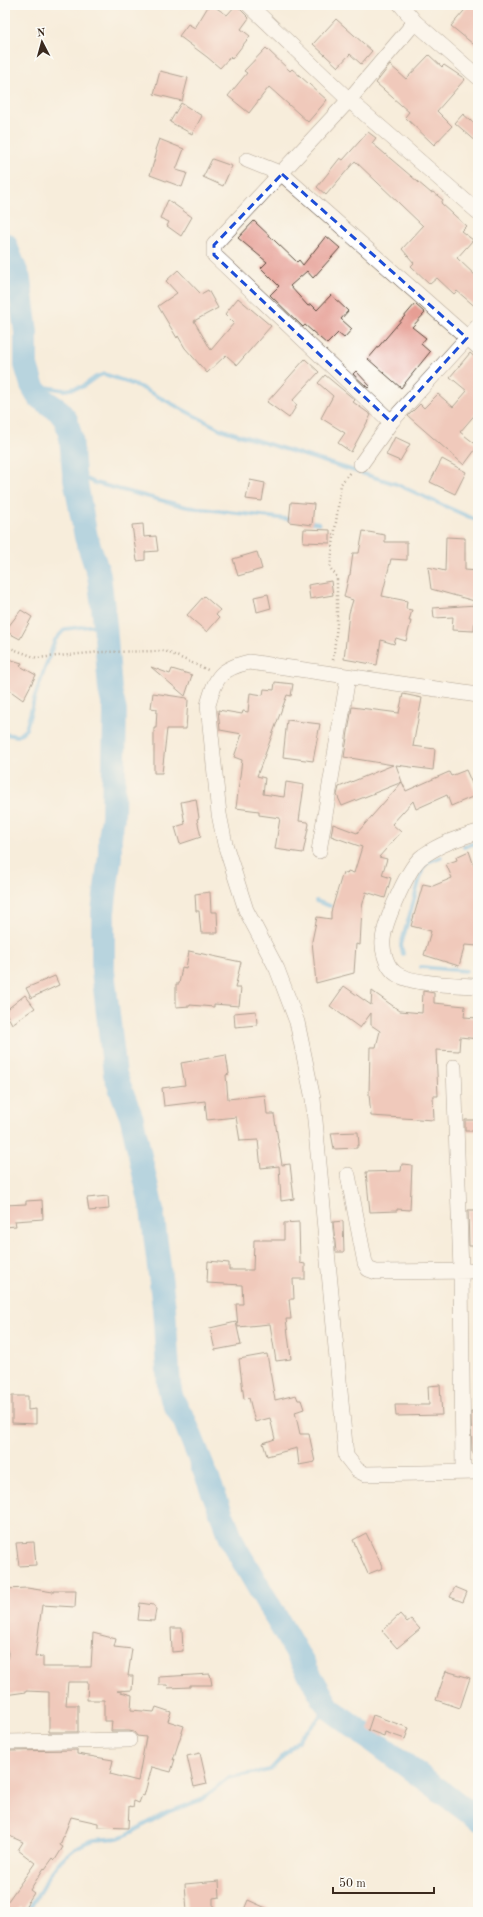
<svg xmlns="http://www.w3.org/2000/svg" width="483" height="1917" font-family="'Old Standard TT',serif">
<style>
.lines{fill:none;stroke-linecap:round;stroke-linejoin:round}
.stream{stroke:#6ab6e3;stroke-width:4}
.river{stroke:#6ab6e3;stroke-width:24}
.building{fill:#e69e94}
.minor-casing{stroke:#57473a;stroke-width:16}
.path{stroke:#57473a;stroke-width:2.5;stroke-dasharray:1 3;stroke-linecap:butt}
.minor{stroke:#fff;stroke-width:15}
.marked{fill:none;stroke:#1d4ed8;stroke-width:3;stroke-dasharray:8 5;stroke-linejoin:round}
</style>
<rect width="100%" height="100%" fill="#fdfcf7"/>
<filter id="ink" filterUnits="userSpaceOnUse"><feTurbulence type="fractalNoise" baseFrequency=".025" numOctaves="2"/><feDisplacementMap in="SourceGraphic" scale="8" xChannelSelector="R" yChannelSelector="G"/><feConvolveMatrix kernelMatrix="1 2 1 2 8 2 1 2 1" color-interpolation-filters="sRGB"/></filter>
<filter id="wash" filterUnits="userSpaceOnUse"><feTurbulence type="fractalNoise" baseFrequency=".012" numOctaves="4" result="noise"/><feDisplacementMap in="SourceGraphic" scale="16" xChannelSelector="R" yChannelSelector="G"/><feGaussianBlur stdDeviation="0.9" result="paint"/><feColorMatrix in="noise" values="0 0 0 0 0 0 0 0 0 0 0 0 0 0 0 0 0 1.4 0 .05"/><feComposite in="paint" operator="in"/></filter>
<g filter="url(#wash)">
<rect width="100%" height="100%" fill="#f7eddb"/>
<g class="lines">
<!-- stream -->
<path class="stream" d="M32,385L65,390L82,387L96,377L104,374L138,386L220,429L396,484L478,521
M74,473L95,483L187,507L295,520
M307,521L319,523
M5,734L18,736L26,729L35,696L55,640L65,629L105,624
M464,847L478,842
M316,901L330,906
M403,954L401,945L423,868L428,862L441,857
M421,967L466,971
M475,971L478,972
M27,1912L51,1873L61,1860L74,1849L85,1843L94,1840L118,1838L126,1835L166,1813L201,1800L228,1778L270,1770L329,1708"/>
<!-- river -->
<path class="river" d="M5,244L19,279L26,332V365L32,385L39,397L58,410L66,420L71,438L74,473L86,537L99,575L105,624L110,690L115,711L113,817L110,837V856L103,912V971L115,1074L132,1119L152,1210L164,1308L169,1386L172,1399L185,1422L235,1547L329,1708L478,1819"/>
</g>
<g id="blocks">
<!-- building -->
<path class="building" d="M209,5H212L227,15L236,5L249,18L241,29L250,36L232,59L230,57L220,68L207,57L179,36L188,24L195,28Z
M469,5H473L478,10V48L451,26Z
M336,19L372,51L361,64L350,54L338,67L313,44Z
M266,48L290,71L292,69L327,100L308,122L269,87L249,113L228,96L247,73L244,71Z
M429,55L442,67L444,65L465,79L437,111L452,126L434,145L405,117L409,112L376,83L390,65L406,79Z
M160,71L188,78L182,101L154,94Z
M181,103L202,116L192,134L170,122Z
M463,114L478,127V143L455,123Z
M368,132L376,138L372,143L431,193L433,192L443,200L441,203L466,226L461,231L473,240L457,258L478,278V309L457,291L454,294L437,278L430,284L411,266L414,263L402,249L423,226L355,161L326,195L317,187L340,158L343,160Z
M159,139L184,149L176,170L187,173L182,187L150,175L157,151L155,150Z
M212,159L232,166L223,186L203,177Z
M168,200L192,217L181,236L167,226L169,222L160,218Z
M254,221L297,262L299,260L303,265L326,236L340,248L313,278L307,271L290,286L308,306L311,304L317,310L331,295L348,311L341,319L352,329L344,338L338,333L327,344L305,325L303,327L270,295L279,286L261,268L267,262L238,238Z
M178,270L201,294L208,290L218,308L194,321L211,350L234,323L225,314L238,298L271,326L237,365L226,355L207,373L185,348L178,336L177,338L158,306L177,293L166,281Z
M415,304L425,313L412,327L426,338L421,344L430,352L401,388L368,359Z
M470,353L478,360V411L460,432L478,446L464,465L408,416L420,404L424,408L438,394L453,407L467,391L450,377Z
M305,359L319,372L292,401L297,405L289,418L267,402Z
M356,371L370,386L368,388L353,374Z
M325,375L355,400L353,402L371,415L351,452L338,443L345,433L321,418L333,396L318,383Z
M395,437L410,444L400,461L386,455Z
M442,459L466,472L455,494L430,482Z
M250,480L265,483L262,501L246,499Z
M291,502L314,504L312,525L289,522Z
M143,524L144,537L156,536L158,551L145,552V560L137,561L132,525Z
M304,529L330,530V543L303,542Z
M363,531L385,535V542H407V560L391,559L382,596L407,601L406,609L412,610L409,621H411L406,641L396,638L394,644L381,640L377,665L344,659L349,613L353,600L344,597L349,575H350L353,553H359Z
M446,537L465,538V570L478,571V602L431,589L428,567L445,571Z
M257,552L262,569L238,576L233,559Z
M331,581L333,595L310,599L308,585Z
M268,594L271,608L257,612L254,597Z
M204,596L220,610L216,615L219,618L207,632L187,615Z
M476,605H478V614H475L474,631L452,630L453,617L434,618L433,608Z
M21,610L32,617L20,639L5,631Z
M5,658L22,663L20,666L36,675L23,700L5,687Z
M151,667L170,674L172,669L192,675L185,696Z
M275,682L293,684L291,696L287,695L257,776L265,778L263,794L284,797L286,782L304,785L299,821L308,822L309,824L303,853L275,849L280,818L259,815V811L236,808L242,760L234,757L242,734L220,730L218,710L242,714L243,711L248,712L250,693L263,695L264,689L274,690Z
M153,693L187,698L188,700L186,729H167L162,773H154V728H156L157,709L151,708Z
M403,694L422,698L413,746L435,749L433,770L396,765L402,782L342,806L337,795L339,787L393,765L344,757L352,707L399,713Z
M287,720L320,724L313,761L283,757Z
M466,770L477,795L451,806L447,795L416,809L413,801L392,824L401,832L379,857L387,859L382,875L391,878L385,898L366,892L362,907L360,945L356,944L354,973L316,983L312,941L317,917L331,919V912L343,872L347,874L348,871L354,873L362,847L331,836L333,824L357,833L402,782L406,791L449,772L451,776Z
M196,799L199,818L197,819L201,837L180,844L175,827L185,824L181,802Z
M469,851L474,866L478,864V946L465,945L459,966L424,955L431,931L411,926L423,884L433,886L452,878L446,864L457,860L456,857Z
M210,892L211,912H217L218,933H201L199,911H196L195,894Z
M189,951L241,962L235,988H241L239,1006L214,1004V1007L190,1005V1006L176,1007V984H179L182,967L186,968Z
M55,976L59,985L31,998L26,988Z
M344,986L371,1005L372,991L400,1011L422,1013L423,991L434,993V1003L465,1006L464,1017L478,1018V1039L460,1037L459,1051L436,1050L438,1096H433L434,1120L371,1116L369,1094L370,1047H376L380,1031L371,1025V1013L360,1028L330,1006Z
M25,995L35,1008L12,1024L5,1011Z
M256,1011L257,1025L235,1027L234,1013Z
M226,1055L229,1074L226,1075L228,1099L265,1095L267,1114H274L282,1165L290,1164L294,1199L281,1201L279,1166L261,1168L258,1140L240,1141L236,1117L207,1120L205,1101L164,1106L162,1088L185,1085L181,1063Z
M465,1120H478V1131H465Z
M358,1132L359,1145H357V1148L334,1149L331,1133Z
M402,1164L412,1165L410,1210L397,1209V1211L370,1212L366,1172L401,1171Z
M108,1196L109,1209L89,1211L87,1198Z
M42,1200L43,1219L15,1221L16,1226L5,1227V1205L26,1204V1201Z
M468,1210H478V1246H469Z
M343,1221L344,1252H336L333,1222Z
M299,1222L300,1263L305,1264V1279H293L294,1299H289L291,1319H286L291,1359L276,1361L270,1324L238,1327L236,1304H243L242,1285L207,1283L208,1261L229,1263V1270H253L254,1240H284V1223Z
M236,1322L241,1345L215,1350L210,1328Z
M267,1354L275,1400L296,1395L298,1400H301L304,1409L295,1412L300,1434H309L315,1462L299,1465L297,1448L267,1456L263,1443L275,1439L270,1418L255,1422L249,1398L244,1399L239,1359Z
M440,1385L442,1415L396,1416L395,1405H429L428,1386Z
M12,1396H28V1410L36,1409V1424L12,1423Z
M471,1412H478V1459L472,1452Z
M366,1533L383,1568L368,1574L353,1540Z
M34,1542L36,1565L19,1566L16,1543Z
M455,1587L467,1592L463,1602L450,1597Z
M27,1588L53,1592V1590H76L75,1607L42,1605L35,1657L43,1656V1667H91L93,1633L116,1639L114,1647L132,1649L128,1676H133L132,1690L117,1691L132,1695L131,1710L154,1712L156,1707L171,1712L168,1721L184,1726L173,1760L175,1759L171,1772L152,1767L144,1796L142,1795L139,1803L134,1801L133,1807L129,1806L128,1828L98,1827V1823L71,1817L60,1845L63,1847L55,1860L53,1858L45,1869L44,1868L30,1890L34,1893L23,1910L20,1907L15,1912H5V1905L35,1863L18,1850L23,1842L5,1834V1751L77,1750V1754L113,1760L110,1774L138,1781L146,1737L137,1736L134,1732L129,1731H111L112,1721H104V1700H87L88,1682H68L66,1705H78V1732H49V1692L26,1691V1692L5,1695L8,1653L5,1643V1589Z
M140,1603L154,1605L156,1609L154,1621L138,1620Z
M400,1614L407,1622L411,1619L420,1629L397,1648L382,1631Z
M171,1628H182L183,1651L172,1652Z
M446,1671L470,1678L460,1708L436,1700Z
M210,1674L212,1685H190V1687L168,1688L167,1685H159V1677Z
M373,1715L409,1728L405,1739L385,1732L384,1736L368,1730Z
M200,1753L207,1784L194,1787L187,1756Z
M219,1881L220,1897L213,1898V1912H187L185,1884Z
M248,1900L275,1912H243Z"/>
</g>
</g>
<g filter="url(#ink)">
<use href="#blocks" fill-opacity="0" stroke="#57473a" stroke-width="1"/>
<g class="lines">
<!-- minor casing -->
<g class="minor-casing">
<path id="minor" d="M249,5L349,100L478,212
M401,5L415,22L478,77
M247,160L282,174L478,347
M391,422L214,255V245L349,100L415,22
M361,464L391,422L478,326
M478,695L249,662C220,669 216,676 208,705L219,814L225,844L246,910L277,969L297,1022L313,1099L346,1456L357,1470L365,1474L478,1472
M478,832C458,838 440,844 423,856C409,865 384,923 383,940C382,950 386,964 393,971C405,985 459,985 478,986
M319,851L348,677
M454,1067L461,1271L463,1471
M348,1175L365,1263L368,1269L376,1272L478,1271
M5,1742L129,1740"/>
</g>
<!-- path -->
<path class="path" d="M5,646L37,658L101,652L165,651L208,670
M333,660L337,625V577L330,568L341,484L350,472"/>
<!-- minor -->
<use href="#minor" class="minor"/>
</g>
</g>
<!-- marked area -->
<path d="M0 0H483V1917H0ZM282,174L467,338L391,422L214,255V245Z" fill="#f7eddb" fill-opacity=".55" fill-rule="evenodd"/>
<path class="marked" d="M282,174L467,338L391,422L214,255V245Z"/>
<!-- margin -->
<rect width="483" height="1917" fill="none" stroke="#fdfcf7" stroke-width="20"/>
<!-- north arrow -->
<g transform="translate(42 42) rotate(354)" stroke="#fdfcf7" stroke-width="3" paint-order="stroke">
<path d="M0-3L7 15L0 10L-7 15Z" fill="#3b2a1e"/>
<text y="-6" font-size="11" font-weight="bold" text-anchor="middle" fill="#3b2a1e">N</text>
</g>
<!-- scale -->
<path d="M333 1887v6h101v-6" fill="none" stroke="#3b2a1e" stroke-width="2"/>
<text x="339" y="1887" font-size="12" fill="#3b2a1e" stroke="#fdfcf7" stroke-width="3" paint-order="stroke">50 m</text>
</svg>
